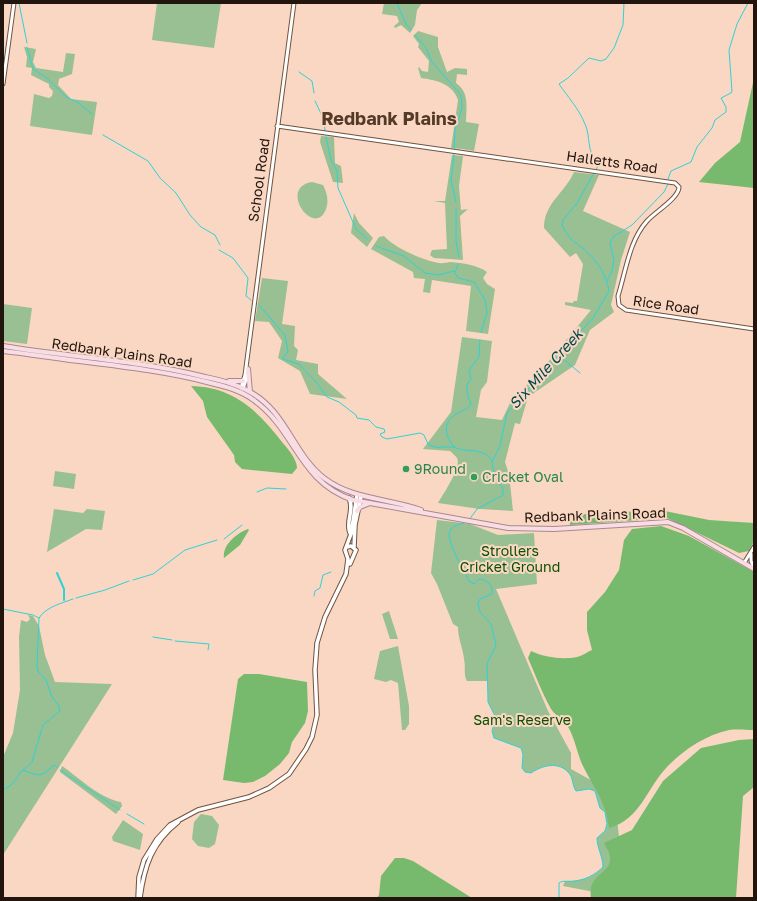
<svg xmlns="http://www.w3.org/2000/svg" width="757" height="901" font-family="'Golos Text',sans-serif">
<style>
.green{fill:#98c093}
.forest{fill:#77ba6e}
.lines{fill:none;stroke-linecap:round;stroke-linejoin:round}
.stream{stroke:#2ed2d8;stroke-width:1}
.canal{stroke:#2ed2d8;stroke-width:2}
.tertiary-casing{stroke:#6f5340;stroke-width:5}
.secondary-casing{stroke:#6f5340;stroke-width:5.5}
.primary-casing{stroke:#aa888e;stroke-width:6}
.tertiary{stroke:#fff;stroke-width:3}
.secondary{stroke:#fff;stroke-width:3.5}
.primary{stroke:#f8dde5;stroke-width:4}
.leisure-dot{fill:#2e9e5b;stroke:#fad7c2;stroke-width:1.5}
.labels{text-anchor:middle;stroke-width:4;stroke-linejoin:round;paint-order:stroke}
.street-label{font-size:14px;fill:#21150d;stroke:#fad7c2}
.leisure-label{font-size:14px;fill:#27864d;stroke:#fad7c2;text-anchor:start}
.park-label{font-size:14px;fill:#095000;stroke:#fad7c2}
.water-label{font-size:15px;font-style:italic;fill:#00484a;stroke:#fad7c2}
.district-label{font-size:18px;font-weight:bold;fill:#553a29;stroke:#fad7c2}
</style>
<rect width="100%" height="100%" fill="#fad7c2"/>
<!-- green -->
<path class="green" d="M157,3H221L214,48L152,40Z
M384,3H422L417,10L415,25L410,33L401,25L395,28L394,26L399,22L397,16L382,14Z
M418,31L438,37V47L447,72L455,68L467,69V75L457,74L456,83C470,93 466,107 466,122L479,124L474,151L462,149L464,140L462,149L451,148L458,100C453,84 436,80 421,78L418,68L419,67L422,71L428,72L429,61L418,47L419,44L413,36Z
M24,47L36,49L33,62L36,68L63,72L66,53L75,54L72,74L59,79L58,85L71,99L97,102L92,135L30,126L34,94L49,98L52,96L53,91L49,87V84L31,75L32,68L26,67L27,57Z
M321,136L334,137L335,163L341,166L343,183L333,182L320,142Z
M452,155L463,156L459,186L461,210L468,209L460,216L463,260L434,258L430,255L432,250L447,249L445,203L434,201H445Z
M574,172L599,175L583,211L630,232L621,260L611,305L614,312L590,330L575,365L528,397L520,424L515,423L505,462L509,474L513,511L480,509L438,503C443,494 462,467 457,458C455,455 452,453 450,451L423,449L451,412L462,337L492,341L487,382L481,390L476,417L502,420L510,403L544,367L591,310L565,305V302L573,303L574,301H577L583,264L576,253L570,257L544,228C544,203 565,193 574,172Z
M312,182L323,185C327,192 329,201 326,209C315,239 277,188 312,182Z
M354,213L359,223L373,238L367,247L351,233Z
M384,236C393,247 424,261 439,263C443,264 447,262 451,262C462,263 478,265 487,272L483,278L487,284L495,289L488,334L466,331L471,286L432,280L430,293L423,292L425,279L414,278L413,272L371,249L379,237Z
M262,278L288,281L282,324L295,326L294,346L298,350L296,360L318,364V374L347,399L310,394L300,371L278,358L282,341L269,322L255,321Z
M3,304L32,308L27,344L3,341Z
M55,471L76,474L74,489L53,486Z
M54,509L83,513L87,509L105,511L102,530L86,529L47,552Z
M437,520L470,524L498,535L534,533L537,584L496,589L548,711L571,753V769L614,793L626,898L563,886L565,881C580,882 592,878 603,867C603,857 597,848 597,838L605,831L607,824L605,812L600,808L595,791L589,789L576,791C573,787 573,781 571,776C562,761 544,764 531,773L525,772L522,768L523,754L521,748L494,738L492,731L496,718L488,702V681H467C463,674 466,667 464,659C463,648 458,639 458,627L453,624L437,584L431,573Z
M389,611L398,639H390L382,614Z
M28,615L33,616L39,626L45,655L55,682L112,684L3,855V757L13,733L20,690L19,637L21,620L27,622L30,619Z
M398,646L409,706V724L405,730H402L398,683L391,680L386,682L374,679L380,651Z
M62,766C79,778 101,799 121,802L122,806L116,814L60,772Z
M201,814L212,816L219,825L215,844L209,848L198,846L192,839L194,822Z
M123,820L143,834L140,850L113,841L112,837Z"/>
<!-- forest -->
<path class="forest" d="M754,78V188L699,182L715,163L740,142Z
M191,386C234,387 258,411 282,442C288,449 297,459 297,468L292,474L242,469L235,462L234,455L207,417L203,401Z
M660,510L709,520L754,523V541L749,551L739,553L667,518L570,525L569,515Z
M661,526L689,536L754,572V730C746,730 737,729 729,730C706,735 683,750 667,767C646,789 641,819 609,828C606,801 593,787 582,764C576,750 574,733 564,721C560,717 554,714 551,709C542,693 535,674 528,658L531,651C543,657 563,660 577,657C582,656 587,652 592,650L587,630V612L605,592L619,570L624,540L632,529Z
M248,529L249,530L240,545L224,558C222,545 237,533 248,529Z
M244,674H259L307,682L308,711L305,723L292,742L289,753L280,764L265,776L253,782L244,783L223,780L238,679Z
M754,739V787L743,796L736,898H591C587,873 612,874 610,857C610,853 606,847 604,843L632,830L663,781L701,748L739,740Z
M395,858H404L413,861L472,898H377L379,895L381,876Z"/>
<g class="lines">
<!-- stream -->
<path class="stream" d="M19,3L27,43
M397,3L406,24L411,30
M415,35L426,48L432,62L461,95L462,108L455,130L454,150
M27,47L33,69L48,79L66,97L77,102L92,114
M299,72L312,81L314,93
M315,101L324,120L325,131
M103,135L148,161L160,178L176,193L190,215L201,227L215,235L220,245
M326,137L331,160L337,171L338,188L356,229L367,239
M454,154L451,181L456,202
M668,179L671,171L691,162L697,147L712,128L715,120L726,112V107L721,98L731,93L732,91L729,50L737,24L748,3
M456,209V241L459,257
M376,246L404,256L425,273L438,275L454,271L458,278L474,282L485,300L487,313L481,332
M219,250L233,258L248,278L246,296L251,300
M455,272L458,265
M607,281L612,271L614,259L610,244L613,237L632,225L664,192L668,184
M258,304L285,335L288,352L283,357V359L299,364L317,383L327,397L339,402L356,415L357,418L369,420L376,427L384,429L385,432L380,434L382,437L387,439L420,433L424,435L428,444C437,450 442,446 452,447C456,447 460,450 464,450C475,451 486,450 492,461
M558,356L567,362
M568,363L580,373
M454,447C445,436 442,423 456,414C462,410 467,411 471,404C468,395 463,387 471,379L469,370L479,357L480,340
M257,492L267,488L286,489
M469,520L477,509L503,495V489L494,473L492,462L500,446L507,413L559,355L565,343L582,330L593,318L609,291C607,277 598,262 588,253C575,240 571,244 562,225L563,220L577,203L598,166L597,161C586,151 591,137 585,124C579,109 568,97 559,84L568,78L589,58L601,61L606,59L614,48L623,25L624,3
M467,522C462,524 455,524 451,529C443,538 465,571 469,581L474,584L479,579C487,580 494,585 492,594L480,599L478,603L480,612L491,624L496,646L487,663L488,702L496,718L492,731L494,738L521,748L523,754L522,768L525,772L531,773C544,764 562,761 571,776C573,781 573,787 576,791L589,789L595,791L600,808L605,812L607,824L605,831L597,838C597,848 603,857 603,867C595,875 585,880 574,881C568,882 563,880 559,883V898
M224,539L242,525
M133,580L153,574L185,550L217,540
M314,596L315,591L320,588L323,575L331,572
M76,598L105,590L129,581
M3,609L33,615L39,618
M153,637L172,640
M175,641L209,644L208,650
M23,770C40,777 41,777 54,765L57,767
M60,770L120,810
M3,790L11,785L17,778L19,774L32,762L43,725L60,711L59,706L52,697L46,680L38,671L37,665L39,618C46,607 62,603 73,599
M127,814L144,824"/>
<!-- canal -->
<path class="canal" d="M57,573L64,589V600"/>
<!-- tertiary casing -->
<g class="tertiary-casing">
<path id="tertiary" d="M3,84L14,3
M277,126L675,183L679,187C679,198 655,212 647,221C629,241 626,271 618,296L619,305L626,310L754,329
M241,388L245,375L294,3
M243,389L247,376
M751,554V561L754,567
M744,563L754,547"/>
</g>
<!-- secondary casing -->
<g class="secondary-casing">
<path id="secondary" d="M349,498C355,509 345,522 350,533
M347,547L351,546L356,550L350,564
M354,547L355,525L361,496
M138,898L139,877L144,860L157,839L170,825L198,810L249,797L269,788L289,774L306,749L312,737L317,715L315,670L317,643L325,617L346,574L348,559L345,550L351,534L357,495
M140,898C144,867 152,842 178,822"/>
</g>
<!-- primary casing -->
<g class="primary-casing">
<path id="primary" d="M3,346C69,357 136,360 201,376C218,380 235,383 250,392C286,411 293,454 324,478C353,500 388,498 421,510
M3,351C31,354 59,359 87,362C128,367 167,372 207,382C224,386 241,390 255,401C296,431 299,482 353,500L508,528L554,529L668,522L683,528L754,569
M248,369L250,392
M229,381H243
M357,511L360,507L370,503"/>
</g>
<!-- tertiary -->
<use href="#tertiary" class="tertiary"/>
<!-- secondary -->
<use href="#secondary" class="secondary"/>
<!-- primary -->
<use href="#primary" class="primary"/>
</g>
<!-- markers -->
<g class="leisure-dot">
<circle cx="406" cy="469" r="4"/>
<circle cx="474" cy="477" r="4"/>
</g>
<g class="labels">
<!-- street labels -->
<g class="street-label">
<text transform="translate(612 162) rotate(8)" y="5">Halletts Road</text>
<text transform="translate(259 180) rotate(-82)" y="5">School Road</text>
<text transform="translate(666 305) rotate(8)" y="5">Rice Road</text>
<text transform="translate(122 353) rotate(8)" y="5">Redbank Plains Road</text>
<text transform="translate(595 515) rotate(-2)" y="5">Redbank Plains Road</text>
</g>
<!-- leisure labels -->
<g class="leisure-label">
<text x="414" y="474">9Round</text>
<text x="482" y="482">Cricket Oval</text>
</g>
<!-- park labels -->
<g class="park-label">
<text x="510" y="556">Strollers<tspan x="510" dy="16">Cricket Ground</tspan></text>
<text x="522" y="725">Sam's Reserve</text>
</g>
<!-- water labels -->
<g class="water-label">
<text transform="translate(546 369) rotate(-48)" y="5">Six Mile Creek</text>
</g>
<!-- district labels -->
<g class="district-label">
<text x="389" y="125">Redbank Plains</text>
</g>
</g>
<!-- border -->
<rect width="757" height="901" fill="none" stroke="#21150d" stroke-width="8"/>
</svg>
